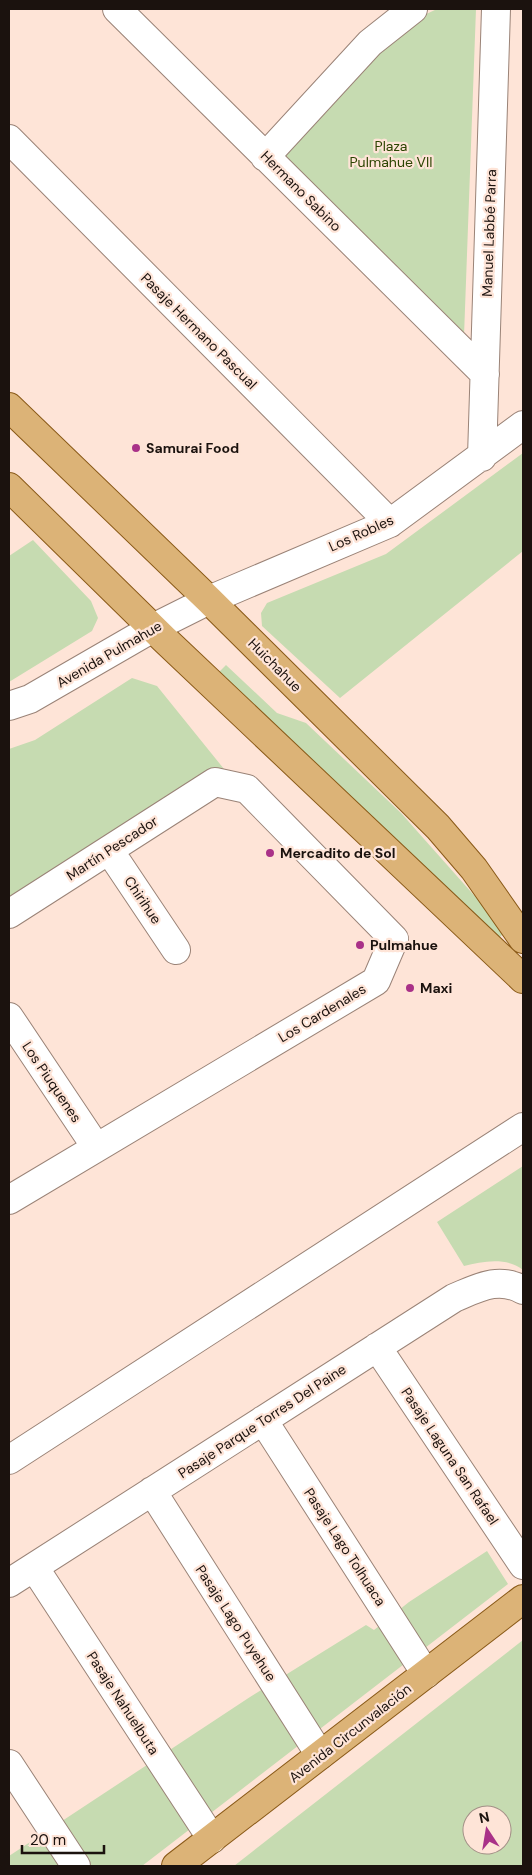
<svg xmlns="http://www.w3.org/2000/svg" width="532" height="1875" font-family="'DM Sans',sans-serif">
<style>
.green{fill:#c6dbb1;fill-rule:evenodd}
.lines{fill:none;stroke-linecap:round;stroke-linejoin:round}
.minor-casing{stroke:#9a8377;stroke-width:30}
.major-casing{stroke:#8a5a18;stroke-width:30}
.minor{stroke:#fff;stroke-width:28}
.major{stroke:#dcb377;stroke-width:28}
.poi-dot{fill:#a93188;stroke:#fee4d7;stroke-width:2}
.labels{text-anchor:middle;stroke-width:4.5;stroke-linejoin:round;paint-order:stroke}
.park-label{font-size:14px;fill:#2c4402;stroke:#fee4d7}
.street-label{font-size:14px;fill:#1b120e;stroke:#fee4d7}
.poi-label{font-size:14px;font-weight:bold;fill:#1b120e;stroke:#fee4d7;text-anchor:start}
</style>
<rect width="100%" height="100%" fill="#fee4d7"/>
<!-- green -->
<path class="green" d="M437,9H476L464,336L281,159L403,25Z
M523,453V551L340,698L262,626L261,613L267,603L386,554Z
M33,540L91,601L98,618L92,631L9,682V556Z
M226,665L277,713L306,723L401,813L503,928L504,933L500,937L494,936L217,674Z
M132,678L157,686L224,769L9,899V749L35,740Z
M523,1166V1270C507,1257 483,1261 464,1266L437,1222Z
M487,1551L508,1584L142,1866H9V1856L250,1697L366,1625L374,1630L409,1602Z
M523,1640V1866H234ZM472,1815H502V1845H472Z"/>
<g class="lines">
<!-- minor casing -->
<g class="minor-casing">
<path id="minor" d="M117,9L485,374
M9,139L390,523
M265,157L370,43L413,9
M482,457L496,9
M9,706L30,699L153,628L209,600L390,523L523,425
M109,850L176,950
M9,914L215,782L247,789L394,939L376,981L9,1200
M9,1017L96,1147
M377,1347L523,1565
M263,1420L426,1674
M9,1460L523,1127
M152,1491L320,1755
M34,1567L212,1839
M9,1583L454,1298C478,1288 498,1276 523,1290
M9,1764L76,1866"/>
</g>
<!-- major casing -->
<g class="major-casing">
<path id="major" d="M9,407L209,600L438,827L474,869L523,939
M9,487L164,639L523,979
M176,1866L523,1599"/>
</g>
<!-- minor -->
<use href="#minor" class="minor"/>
<!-- major -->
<use href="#major" class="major"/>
</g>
<!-- markers -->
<g class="poi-dot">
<circle cx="136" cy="448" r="5"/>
<circle cx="270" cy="853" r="5"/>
<circle cx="360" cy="945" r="5"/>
<circle cx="410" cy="988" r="5"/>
</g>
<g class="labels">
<!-- park labels -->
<g class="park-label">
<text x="391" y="151">Plaza<tspan x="391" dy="16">Pulmahue VII</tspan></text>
</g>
<!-- street labels -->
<g class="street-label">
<text transform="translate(301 191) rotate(45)" y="5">Hermano Sabino</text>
<text transform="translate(489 233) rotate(-88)" y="5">Manuel Labbé Parra</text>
<text transform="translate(199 331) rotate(45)" y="5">Pasaje Hermano Pascual</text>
<text transform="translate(361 533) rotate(-24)" y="5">Los Robles</text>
<text transform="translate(109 654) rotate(-30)" y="5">Avenida Pulmahue</text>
<text transform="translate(275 665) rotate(45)" y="5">Huichahue</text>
<text transform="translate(112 848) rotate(-33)" y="5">Martín Pescador</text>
<text transform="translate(143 900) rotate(56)" y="5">Chirihue</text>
<text transform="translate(322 1013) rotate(-31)" y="5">Los Cardenales</text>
<text transform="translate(52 1082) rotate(56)" y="5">Los Piuquenes</text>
<text transform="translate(262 1421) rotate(-33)" y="5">Pasaje Parque Torres Del Paine</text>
<text transform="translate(450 1456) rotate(56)" y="5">Pasaje Laguna San Rafael</text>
<text transform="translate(345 1547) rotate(57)" y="5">Pasaje Lago Tolhuaca</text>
<text transform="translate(236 1623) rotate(57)" y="5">Pasaje Lago Puyehue</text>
<text transform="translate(123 1703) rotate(57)" y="5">Pasaje Nahuelbuta</text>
<text transform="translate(350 1733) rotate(-38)" y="5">Avenida Circunvalación</text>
</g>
<!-- poi labels -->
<g class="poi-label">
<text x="146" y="453">Samurai Food</text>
<text x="280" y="858">Mercadito de Sol</text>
<text x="370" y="950">Pulmahue</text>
<text x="420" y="993">Maxi</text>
</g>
</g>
<!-- border -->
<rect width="532" height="1875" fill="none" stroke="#1b120e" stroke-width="20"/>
<!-- north arrow -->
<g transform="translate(487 1830) rotate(348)"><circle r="24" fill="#fee4d7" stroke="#a39087"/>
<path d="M0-4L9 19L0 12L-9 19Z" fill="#a93188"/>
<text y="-8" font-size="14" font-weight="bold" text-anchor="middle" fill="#1b120e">N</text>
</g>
<!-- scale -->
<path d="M22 1845v8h82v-8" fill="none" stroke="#1b120e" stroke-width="2.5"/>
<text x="30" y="1845" font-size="15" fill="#1b120e" stroke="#fee4d7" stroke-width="4" paint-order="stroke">20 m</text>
</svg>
